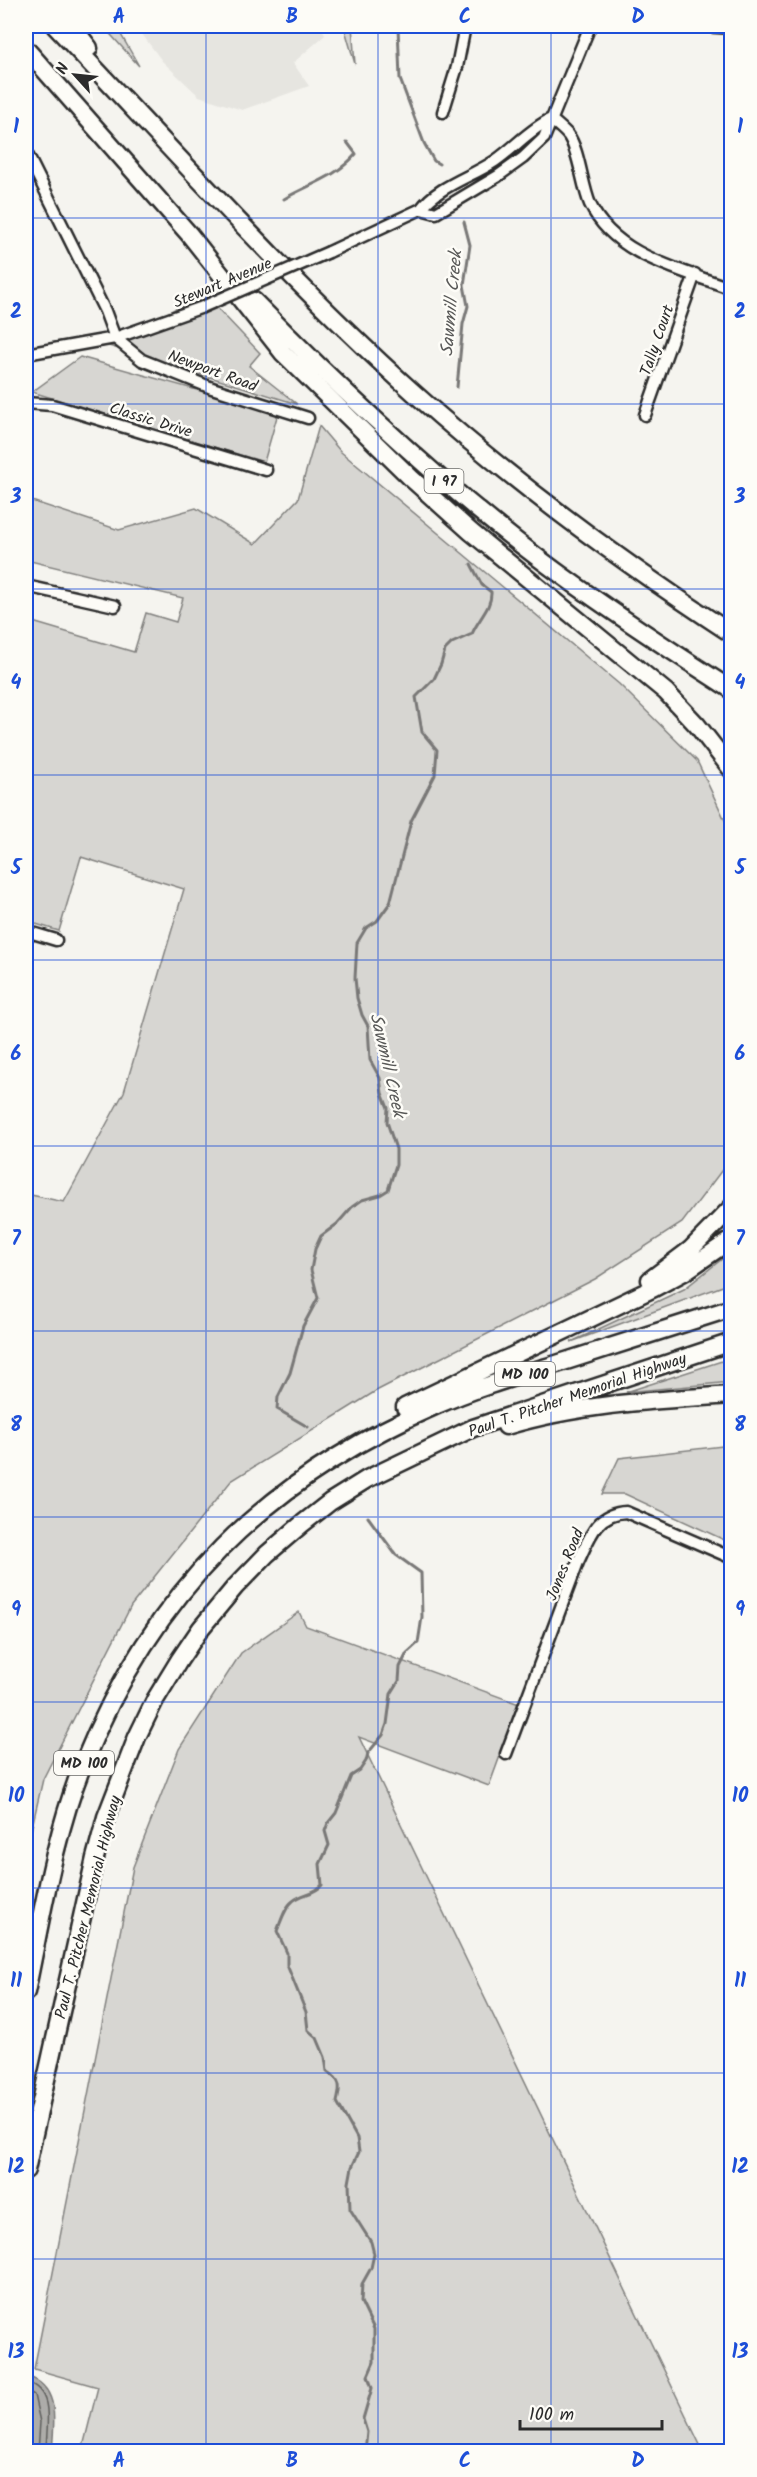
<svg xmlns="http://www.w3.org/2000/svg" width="757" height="2477" font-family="Kalam,sans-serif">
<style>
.built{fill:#e6e5e0}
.green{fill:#d7d6d2;stroke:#81807e;stroke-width:1.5}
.water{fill:#adaca9;stroke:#797877;stroke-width:1.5}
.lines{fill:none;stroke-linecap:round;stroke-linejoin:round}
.shore{stroke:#5f5f5d;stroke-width:1.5}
.stream{stroke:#797877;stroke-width:3}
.minor-casing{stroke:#2b2b2b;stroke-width:15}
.highway-casing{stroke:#2b2b2b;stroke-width:21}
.minor{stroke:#fdfcf7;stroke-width:10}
.highway{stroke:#fdfcf7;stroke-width:16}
.minor-bridge-casing{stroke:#2b2b2b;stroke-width:15;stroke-linecap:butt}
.minor-bridge{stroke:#fdfcf7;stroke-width:10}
.grid{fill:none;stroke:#1d4ed8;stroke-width:1.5;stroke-opacity:0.55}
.labels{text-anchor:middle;stroke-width:5;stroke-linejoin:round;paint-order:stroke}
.shield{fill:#fdfcf7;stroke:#6a6a68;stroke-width:1.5}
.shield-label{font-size:15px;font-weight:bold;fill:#2b2b2b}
.street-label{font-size:16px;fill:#2b2b2b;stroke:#fdfcf7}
.water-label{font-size:18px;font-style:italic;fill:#585857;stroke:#fdfcf7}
.neatline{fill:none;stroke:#1d4ed8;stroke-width:2}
.grid-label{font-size:20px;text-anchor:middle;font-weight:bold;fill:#1d4ed8}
</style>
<rect width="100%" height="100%" fill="#f5f4ef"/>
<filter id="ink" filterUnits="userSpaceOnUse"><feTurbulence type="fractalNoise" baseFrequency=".0167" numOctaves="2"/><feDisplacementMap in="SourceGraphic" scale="12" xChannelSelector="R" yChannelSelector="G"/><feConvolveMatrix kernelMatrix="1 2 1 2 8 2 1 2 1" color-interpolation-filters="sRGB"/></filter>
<g filter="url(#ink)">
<!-- built -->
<path class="built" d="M136,26H321L325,35L293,63L309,86L242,110L199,96L162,61Z"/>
<!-- green -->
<path class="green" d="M103,26H116L139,66Z
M344,26H352L355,64Z
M203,293L260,353L249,366L297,404L109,346Z
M80,357L278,413L264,462L32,392Z
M319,426L341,452L619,684L697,761L731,833V1158L682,1223L595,1279L376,1391L231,1481L131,1606L43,1779L26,1853V1194L64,1202L124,1092L184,889L81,857L59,931L26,921V620L134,652L146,613L176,622L183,598L26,560V499L119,530L196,508L255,544L298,499Z
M731,1252V1283L571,1342L684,1289Z
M731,1358V1382L626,1392Z
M731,1445V1543L625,1494H602L619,1458Z
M299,1612L306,1626L519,1704L489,1786L359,1737L703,2451H82L98,2387L34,2369L133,1867L179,1749L241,1653Z"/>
<!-- water -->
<path class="water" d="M26,2376C61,2386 54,2422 52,2451H26Z"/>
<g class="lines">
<!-- shore -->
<path class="shore" d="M26,2382C56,2391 46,2427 46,2452
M26,2390L34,2395L40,2422L38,2452"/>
<!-- stream -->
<path class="stream" d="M398,26L400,79L424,143L434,161L439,164
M284,199C312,183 335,178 356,154L347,142
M457,387L463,324L468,306L464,285L470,245L464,222
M308,1427L277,1409L278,1397L290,1373L303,1326L318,1298L311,1270L315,1249L321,1236L337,1224L352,1207L362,1200L380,1195L388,1190L396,1165V1149L387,1122L388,1108L382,1093L380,1078L370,1060L368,1026L362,1015L357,998L355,978L357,943L366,928L377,921L390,903L411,821L435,775L437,750L422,732L416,697L434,679L441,664L445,650L452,643L472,634C478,619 492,608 491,592L482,585L471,564
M365,2452L367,2432L363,2419L372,2388L368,2376L374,2362V2329L361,2302L362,2284L371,2268L374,2254L371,2242L350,2209L349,2183L352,2167L359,2152L357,2138L337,2102C341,2086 341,2080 327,2071L325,2057L317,2038L308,2030L306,2012L287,1965V1953L277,1931C281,1922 284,1908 293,1901C302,1893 314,1895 322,1885L320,1864L329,1845L325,1831L328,1823L336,1813L351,1776L360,1770L366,1761L368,1753L383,1735L387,1724L391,1694L399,1681L400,1667L407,1653L418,1643L422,1617L421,1573L396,1555L368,1517"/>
<!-- minor casing -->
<g class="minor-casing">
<path id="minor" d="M701,26L732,28
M443,112L457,67L465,26
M551,119C556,124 563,129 568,135C579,149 582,186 590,204C614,256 683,270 732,289
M26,152L105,311L115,338
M421,209L436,213L498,176L523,158L544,138L590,26
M329,252L421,209C438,186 471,177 495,161C514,148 530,129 551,119
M115,338L142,360L212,388L308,418
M26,354L115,338L200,308
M26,403L52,405L266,470
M645,415L695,274
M26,586L115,606
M26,931L56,940
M506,1754L578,1562C589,1539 596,1513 626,1512L732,1558"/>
</g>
<!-- highway casing -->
<g class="highway-casing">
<path id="highway" d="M55,26C172,149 287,279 414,393C513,482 620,561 732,634
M72,26L89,48
M26,49L189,234L283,353L412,479L471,532L666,692L697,725L732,770
M254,301C343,392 436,480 537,557C599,604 665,647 732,690
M650,1280L690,1250L732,1207
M405,1407L654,1288L684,1272L732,1239
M506,1426C579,1404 655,1400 732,1395
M26,1992C42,1916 54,1836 83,1764C153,1591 266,1479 437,1405C478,1387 521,1375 563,1362C620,1344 675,1326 732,1308
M26,2170L95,1858L106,1817L137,1737L155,1700L180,1659L201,1628L235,1587L267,1554L302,1524L330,1502L367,1479L473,1428L732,1342"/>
</g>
<!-- minor -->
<use href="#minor" class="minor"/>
<!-- highway -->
<use href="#highway" class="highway"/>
<!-- minor-bridge casing -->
<g class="minor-bridge-casing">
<path id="minor-bridge" d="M200,308L329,252"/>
</g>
<!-- minor-bridge -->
<use href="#minor-bridge" class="minor-bridge"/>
</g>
</g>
<!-- grid -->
<path class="grid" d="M206,26V2452M378,26V2452M551,26V2452M26,218H732M26,404H732M26,589H732M26,775H732M26,960H732M26,1146H732M26,1331H732M26,1517H732M26,1702H732M26,1888H732M26,2073H732M26,2259H732"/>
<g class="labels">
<!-- shield labels -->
<g class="shield">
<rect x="424.5" y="469" width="39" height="24" rx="4.5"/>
<rect x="495" y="1362" width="60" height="24" rx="4.5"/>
<rect x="54" y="1751" width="60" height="24" rx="4.5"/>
</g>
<g class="shield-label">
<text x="444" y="486">I 97</text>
<text x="525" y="1379">MD 100</text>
<text x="84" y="1768">MD 100</text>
</g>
<!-- street labels -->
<g class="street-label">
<text transform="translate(222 282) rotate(-23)" y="6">Stewart Avenue</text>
<text transform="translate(656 340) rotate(-71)" y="6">Tally Court</text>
<text transform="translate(213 370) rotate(20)" y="6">Newport Road</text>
<text transform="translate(151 419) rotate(17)" y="6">Classic Drive</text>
<text transform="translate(577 1394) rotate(-19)" y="6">Paul T. Pitcher Memorial Highway</text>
<text transform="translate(564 1564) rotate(-68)" y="6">Jones Road</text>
<text transform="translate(87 1907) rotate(-76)" y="6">Paul T. Pitcher Memorial Highway</text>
</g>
<!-- water labels -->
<g class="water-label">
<text transform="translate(451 303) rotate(-85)" y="6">Sawmill Creek</text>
<text transform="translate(388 1065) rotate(77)" y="6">Sawmill Creek</text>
</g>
</g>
<!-- margin -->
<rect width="757" height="2477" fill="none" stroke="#fdfcf7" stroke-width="66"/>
<!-- north arrow -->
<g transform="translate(75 75) rotate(297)" stroke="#fdfcf7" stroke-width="4.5" paint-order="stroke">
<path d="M0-4.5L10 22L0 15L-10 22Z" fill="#2b2b2b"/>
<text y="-9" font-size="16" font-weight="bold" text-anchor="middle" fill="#2b2b2b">N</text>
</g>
<!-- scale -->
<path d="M520 2420v9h142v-9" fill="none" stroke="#2b2b2b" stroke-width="3"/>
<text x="529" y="2420" font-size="18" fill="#2b2b2b" stroke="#fdfcf7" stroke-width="4.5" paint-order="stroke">100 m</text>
<rect x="33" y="33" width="691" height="2411" class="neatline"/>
<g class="grid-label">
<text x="119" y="23">A</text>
<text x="292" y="23">B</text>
<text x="465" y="23">C</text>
<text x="638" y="23">D</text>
<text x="16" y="133">1</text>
<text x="740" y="133">1</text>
<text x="16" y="318">2</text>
<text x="740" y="318">2</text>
<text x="16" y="503">3</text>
<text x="740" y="503">3</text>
<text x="16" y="689">4</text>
<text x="740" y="689">4</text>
<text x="16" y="874">5</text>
<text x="740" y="874">5</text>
<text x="16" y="1060">6</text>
<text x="740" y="1060">6</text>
<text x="16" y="1245">7</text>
<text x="740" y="1245">7</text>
<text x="16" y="1431">8</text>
<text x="740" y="1431">8</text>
<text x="16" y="1616">9</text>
<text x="740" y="1616">9</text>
<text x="16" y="1802">10</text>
<text x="740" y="1802">10</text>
<text x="16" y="1987">11</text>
<text x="740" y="1987">11</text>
<text x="16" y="2173">12</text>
<text x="740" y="2173">12</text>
<text x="16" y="2358">13</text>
<text x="740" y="2358">13</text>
<text x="119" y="2467">A</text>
<text x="292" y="2467">B</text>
<text x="465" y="2467">C</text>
<text x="638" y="2467">D</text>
</g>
</svg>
